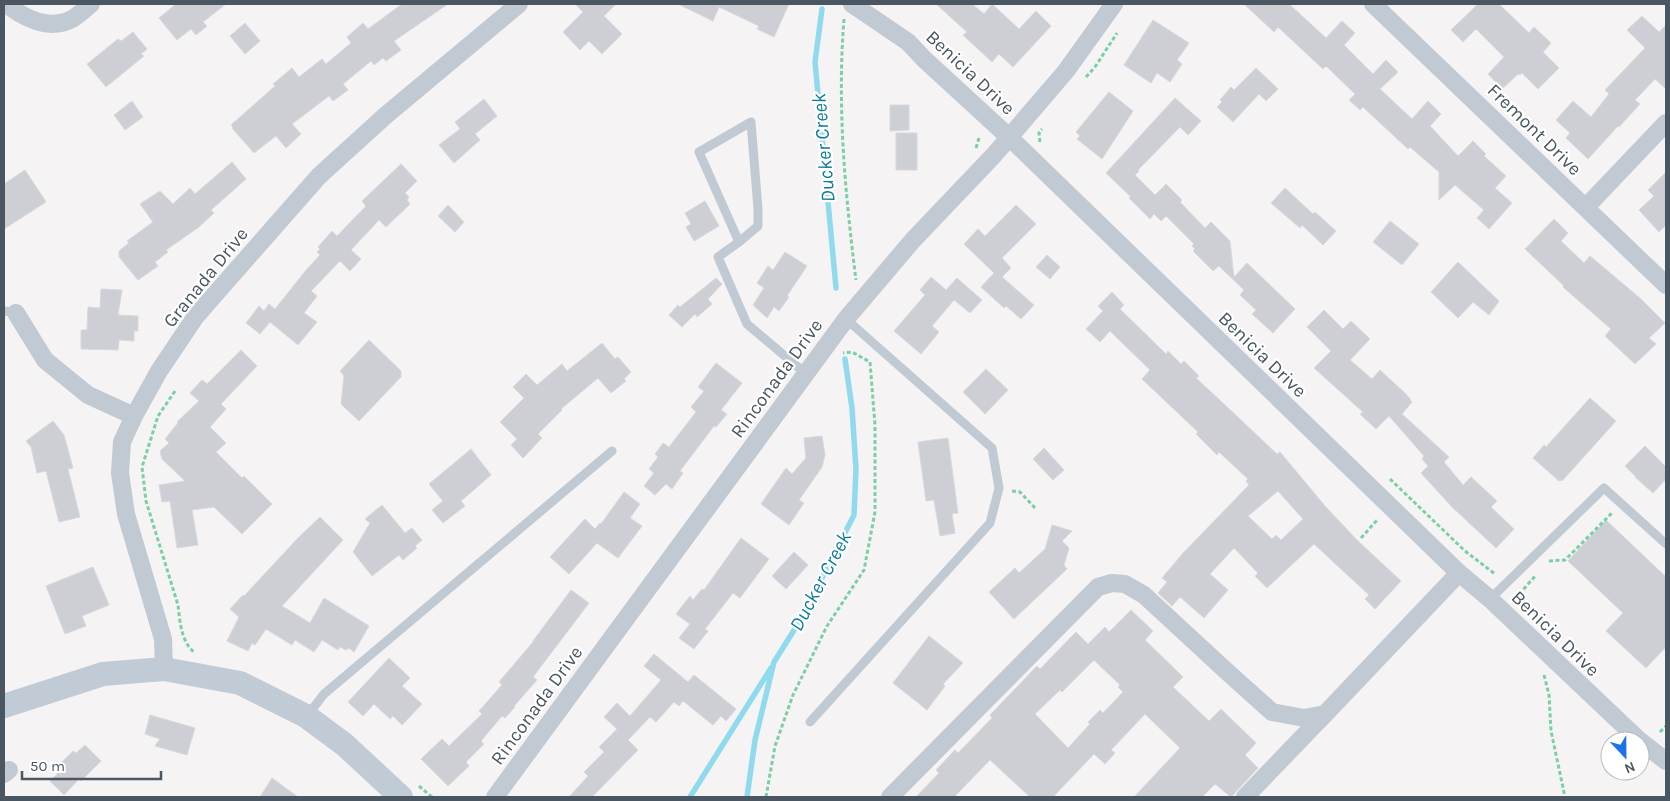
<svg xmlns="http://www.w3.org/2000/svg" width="1670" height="801" font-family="Karla,sans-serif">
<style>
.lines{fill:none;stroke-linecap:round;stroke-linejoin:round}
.stream{stroke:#90daee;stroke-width:5.5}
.building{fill:#cdcfd5;stroke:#d7d9de;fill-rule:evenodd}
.path{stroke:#7ad0a6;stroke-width:3;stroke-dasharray:4 2.5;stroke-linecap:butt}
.lane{stroke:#c1cad2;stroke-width:9}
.street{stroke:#c1cad2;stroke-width:18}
.secondary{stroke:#c1cbd6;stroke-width:24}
.labels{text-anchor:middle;stroke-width:4.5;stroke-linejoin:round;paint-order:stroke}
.street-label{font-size:19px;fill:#4a5661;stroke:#fff}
.water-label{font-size:20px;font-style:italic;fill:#0c7c9b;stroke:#fff}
</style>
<rect width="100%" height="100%" fill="#f5f3f3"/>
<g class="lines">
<!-- stream -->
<path class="stream" d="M822,9L815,62L836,288
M690,797L771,668
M747,797L755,740L774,662L801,619L854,515L856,469L852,408L845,359"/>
</g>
<!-- building -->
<path class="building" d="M176,4H226L203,22L207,26L196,35L191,29L177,40L159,18Z
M402,4H448L394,41L401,50L386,61L383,58L374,65L371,61L343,84L348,90L333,101L329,96L292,124L301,134L286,148L276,136L254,153L232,128L233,127L231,125L275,86L273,84L292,68L299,77L322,59L326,64L351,43L347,37L363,23L368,29Z
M575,4H616L604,16L622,34L602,54L589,41L580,50L563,32L583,12Z
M678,4H789L774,37L757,29L759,26L719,7L713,21Z
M936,4H972L984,14L992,4L1019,29L1036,11L1051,26L1013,67L999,54L992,62L963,35L967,32Z
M1244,4H1289L1326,38L1342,21L1355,33L1344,45L1373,74L1386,60L1398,72L1380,89L1412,119L1428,101L1441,114L1430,126L1458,156L1473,141L1486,154L1484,156L1506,176L1495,188L1512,203L1489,229L1477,218L1484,210L1455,185L1439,200V172L1410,147L1408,149L1363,107L1360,110L1349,100L1355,94L1326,66L1323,69L1278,27L1274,32Z
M1478,4H1499L1529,33L1534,27L1551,43L1543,52L1559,68L1538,89L1522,73L1520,75L1518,74L1502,89L1488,74L1504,57L1476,29L1463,42L1451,30Z
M1642,16L1659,32L1666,25V89L1655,79L1635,100L1640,104L1619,127L1618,126L1588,159L1566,138L1570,133L1556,120L1573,101L1591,117L1609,94L1605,90L1645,48L1627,30Z
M1153,20L1189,43L1177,60L1182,64L1170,82L1157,73L1151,83L1124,65Z
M245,23L260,41L245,54L230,36Z
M133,32L147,49L141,54L144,56L106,87L87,64L118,39L121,41Z
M1256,68L1278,89L1266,101L1259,94L1233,122L1217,107L1222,102L1220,100L1231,87L1234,90Z
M1109,92L1133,111L1102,159L1077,139L1080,136L1076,132Z
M1175,98L1201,121L1188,135L1180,127L1138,170L1139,171L1135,175L1155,195L1166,184L1182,200L1180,202L1205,228L1211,222L1230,241L1234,277L1247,263L1295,309L1273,333L1252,314L1256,310L1240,295L1244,290L1219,266L1213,271L1193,251L1195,249L1192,246L1194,244L1166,216L1161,221L1154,214L1150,219L1129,198L1131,197L1106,173Z
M484,99L497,116L475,134L480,140L454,163L439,145L460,129L455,122Z
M132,101L143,117L125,130L114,115Z
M890,105H909V130L890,131Z
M896,133H917V170H896Z
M232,162L246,179L211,210L214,213L199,227L166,250L168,252L155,262L158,266L138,280L119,257V251L129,243L127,241L153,222L140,204L160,191L173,204L190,188L195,194Z
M401,164L417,181L405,193L409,197L407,200L410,204L386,227L379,220L351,250L361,259L350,271L340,261L311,291L317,296L304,313L317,322L298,345L270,322L260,334L246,323L259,306L264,311L269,304L275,309L307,269L320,255L317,252L320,249L318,247L332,231L337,236L366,206L362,201Z
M25,170L46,202L4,229V184Z
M1666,172V225L1659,232L1639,210L1654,196L1648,190Z
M1285,188L1313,214L1315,212L1336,231L1323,245L1302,225L1300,228L1271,203Z
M705,201L719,226L694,241L686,227L691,224L685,213Z
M448,205L464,222L455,232L438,216Z
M1016,205L1036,224L1002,258L1011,268L1002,277L1034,305L1021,319L1006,306L1004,308L981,287L994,273L964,244L978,229L985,236Z
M1554,219L1568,233L1561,241L1584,263L1590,256L1641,299L1665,323L1649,338L1656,344L1635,364L1605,336L1611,329L1563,287L1564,286L1525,249Z
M1390,221L1419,244L1402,265L1373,242Z
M785,252L807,266L787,296L789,297L779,311L774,307L767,318L753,305L764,288L757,283L768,266L773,270Z
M1047,255L1060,267L1050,279L1036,267Z
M1458,262L1499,301L1489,315L1473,302L1458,318L1431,292Z
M931,277L946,290L957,278L982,300L970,313L954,300L932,326L939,332L921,354L894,331L925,295L920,290Z
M716,278L722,284L708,299L712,304L697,317L695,314L682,327L669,315L678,305L680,307Z
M101,289L122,290L118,315L138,316V331H134V341L119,340L118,350L81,349V330H87L88,307L100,308Z
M1112,292L1124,305L1120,309L1166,354L1168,351L1181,364L1184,361L1199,376L1196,378L1224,404L1277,454L1280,452L1325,506L1357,540L1401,581L1375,609L1365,599L1369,595L1314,544L1267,588L1255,576L1258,573L1234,548L1210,574L1228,590L1204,618L1180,597L1172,606L1158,593L1167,582L1162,578L1184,552L1249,485L1246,481L1248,479L1219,452L1217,455L1196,434L1198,432L1142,379L1150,370L1110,331L1100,342L1086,329L1103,311L1098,306ZM1278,491L1303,519L1281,540L1276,535L1272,539L1248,516Z
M1324,310L1343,329L1351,321L1370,339L1350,360L1372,379L1380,370L1407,395L1412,402L1402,414L1449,457L1444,462L1463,485L1471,477L1497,501L1491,507L1514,529L1496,548L1452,507L1421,473L1428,466L1422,459L1424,456L1389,416L1376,429L1360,414L1363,412L1314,368L1331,351L1307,327Z
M369,340L401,371V377L359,421L341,404L344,376L340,371Z
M602,343L615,359L618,357L631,372L624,379L626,381L611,393L598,378L561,409L562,410L538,434L542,438L523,458L511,445L517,439L500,422L524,398L513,387L526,374L537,385L562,364L567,371Z
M241,350L257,366L221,404L226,409L210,427L226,443L216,452L242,478L244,476L272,504L242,534L214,507L192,510L198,545L177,548L170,501L162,502L159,485L185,481L162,459L160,451L169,443L165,439L178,423L177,422L199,401L190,393L202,380L207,384Z
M716,363L742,383L721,410L727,414L716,427L714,426L680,471L683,473L672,489L666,484L655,495L644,486L654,473L649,469L658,457L655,454L663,443L669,447L696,412L691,407L704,391L698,387Z
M986,369L1008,390L985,414L963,392Z
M1590,398L1616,421L1562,481L1561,480L1559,481L1533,458L1544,445L1546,447Z
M53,421L64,435L73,468L68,469L80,517L59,522L46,471L37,473L31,447L26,441Z
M822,436L825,455L822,467L799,500L804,503L789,525L761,504L786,468L792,474L806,458L804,438Z
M948,438L958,513L952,514L955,533L940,536L934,500L926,501L918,442Z
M1645,446L1666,467V479L1653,493L1635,477H1636L1625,466Z
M1044,448L1064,470L1053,480L1033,459Z
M471,449L491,475L461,501L465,506L443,523L432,510L443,501L429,484Z
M624,492L640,504L630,518L642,526L618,558L597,543L569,574L550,557L585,519L595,529L600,523L601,524Z
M382,505L405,533L412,528L422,540L415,546L417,548L403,560L399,555L372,576L353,552L370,523L365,519Z
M320,517L343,540L282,606L310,623L324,598L369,626L354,652L349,648L346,650L340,647L338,650L322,640L314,652L295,640L292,645L266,629L255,645L252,643L248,651L227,641L239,617L230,609L243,595L244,596L297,539Z
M1606,520L1666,577V647L1646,668L1606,631L1623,613L1568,561Z
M1052,525L1072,531L1062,541L1069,548L1064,565L1067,569L1014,619L989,592L1015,568L1019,573L1045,549Z
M741,538L769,559L740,598L733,593L705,629L708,631L694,649L679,638L690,624L676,614L690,596L693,600L702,589L704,590Z
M794,552L808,565L786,589L772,576Z
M93,567L109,605L82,616L86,626L65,634L46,586Z
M571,590L589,603L533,677L537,680L514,706L515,707L505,718L502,716L481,741L484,744L466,762L469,766L448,786L421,759L442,739L449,746L482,714L479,711L502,685L499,682L533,642V641Z
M1131,610L1153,631L1145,640L1183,677L1173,687L1209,721L1221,709L1256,743L1245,755L1258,768L1231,797L1215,784L1202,797H1134L1180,748L1145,714L1111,750L1115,753L1105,764L1094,754L1053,797H1030L990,760L954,797H916L939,773L936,770L955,750L958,753L992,718L990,715L1037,666L1040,669L1076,632L1088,644L1105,627L1109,632ZM1094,660L1120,685L1118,687L1123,692L1103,713L1100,710L1088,722L1090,724L1068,748L1035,714L1060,690L1062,692Z
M929,636L963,663L943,684L945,686L927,710L893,683Z
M654,654L688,682L694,675L736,709L726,721L721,716L713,725L683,701L679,706L674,702L656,722L650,717L628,740L638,750L592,797H569L588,776L584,772L604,752L599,747L617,729L604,717L617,703L630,716L661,680L644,666Z
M389,658L410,678L402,686L422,704L402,725L393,716L390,719L374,704L363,716L348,702Z
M150,715L195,728L187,755L155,746L160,739L145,734Z
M85,745L101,761L81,781L79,779L64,795L50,781L64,767L61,763L73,751L76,753Z
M272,778L298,797H260Z"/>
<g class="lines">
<!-- path -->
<path class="path" d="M844,19C837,106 845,193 856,280
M1086,77L1095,67L1117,33
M1040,142L1039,133L1042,129
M976,148L979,138
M175,391L158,416L142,467L146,501L178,605C180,622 181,642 195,653
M1390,479L1465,551L1495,574
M1012,491L1020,492L1035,508
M1361,538L1378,519
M1549,561L1565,560L1612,513
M1515,599L1536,575
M1544,675L1549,695L1551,731L1565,797
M1660,732L1666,726
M419,786L432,797
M766,797L775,746L793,695L827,626L864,570L875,512V425L870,362L852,352L843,353"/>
<!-- lane -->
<path class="lane" d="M739,242L758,226V209L751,122L699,152L739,242L718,257L747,324L805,373
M4,311L16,313
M1490,599L1604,488L1666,544
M307,716L324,694L612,451
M810,722L990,523L999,488L992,448L846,319"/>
<!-- street -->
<path class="street" d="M6,4C24,18 49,31 72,19C79,15 85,9 91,4
M852,4L908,42L924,59L1010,138L1459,573L1490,599L1640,741
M1373,4L1666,285
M1586,207L1666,123
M16,313L45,360L88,395L134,416
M164,669L163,639L126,514L120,473L122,442L134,416L159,371L196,316L319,176L385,116L519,4
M1640,741L1666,761
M4,774L9,770
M495,797L846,319L913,240L994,155L1066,71L1114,4
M890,797L1098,587L1112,583L1125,584L1144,595L1223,668L1272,712L1304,718L1325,714L1459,573
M1245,797L1325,714"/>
<!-- secondary -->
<path class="secondary" d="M4,706L103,674L164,669L240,683L306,716L345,745L401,797"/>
</g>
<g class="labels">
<!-- street labels -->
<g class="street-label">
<text transform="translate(971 72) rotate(43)" y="7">Benicia Drive</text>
<text transform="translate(1535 129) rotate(44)" y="7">Fremont Drive</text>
<text transform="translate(205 277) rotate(-51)" y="7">Granada Drive</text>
<text transform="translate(1263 354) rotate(44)" y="7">Benicia Drive</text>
<text transform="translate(776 378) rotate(-54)" y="7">Rinconada Drive</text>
<text transform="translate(1556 633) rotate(44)" y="7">Benicia Drive</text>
<text transform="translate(536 705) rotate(-54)" y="7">Rinconada Drive</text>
</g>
<!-- water labels -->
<g class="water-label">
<text transform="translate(823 148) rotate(-95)" y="7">Ducker Creek</text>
<text transform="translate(820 581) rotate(-62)" y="7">Ducker Creek</text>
</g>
</g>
<!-- border -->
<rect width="1670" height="801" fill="none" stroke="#4a5661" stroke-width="10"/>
<!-- north arrow -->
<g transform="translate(1625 756) rotate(158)"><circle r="24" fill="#ffffff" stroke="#b7bbc0"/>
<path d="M0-4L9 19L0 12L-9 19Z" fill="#1a73e8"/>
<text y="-8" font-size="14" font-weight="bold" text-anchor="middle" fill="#4a5661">N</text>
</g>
<!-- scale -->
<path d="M22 771v8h139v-8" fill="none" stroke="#4a5661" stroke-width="2.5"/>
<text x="30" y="771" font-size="15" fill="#4a5661" stroke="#ffffff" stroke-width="4" paint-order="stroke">50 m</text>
</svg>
